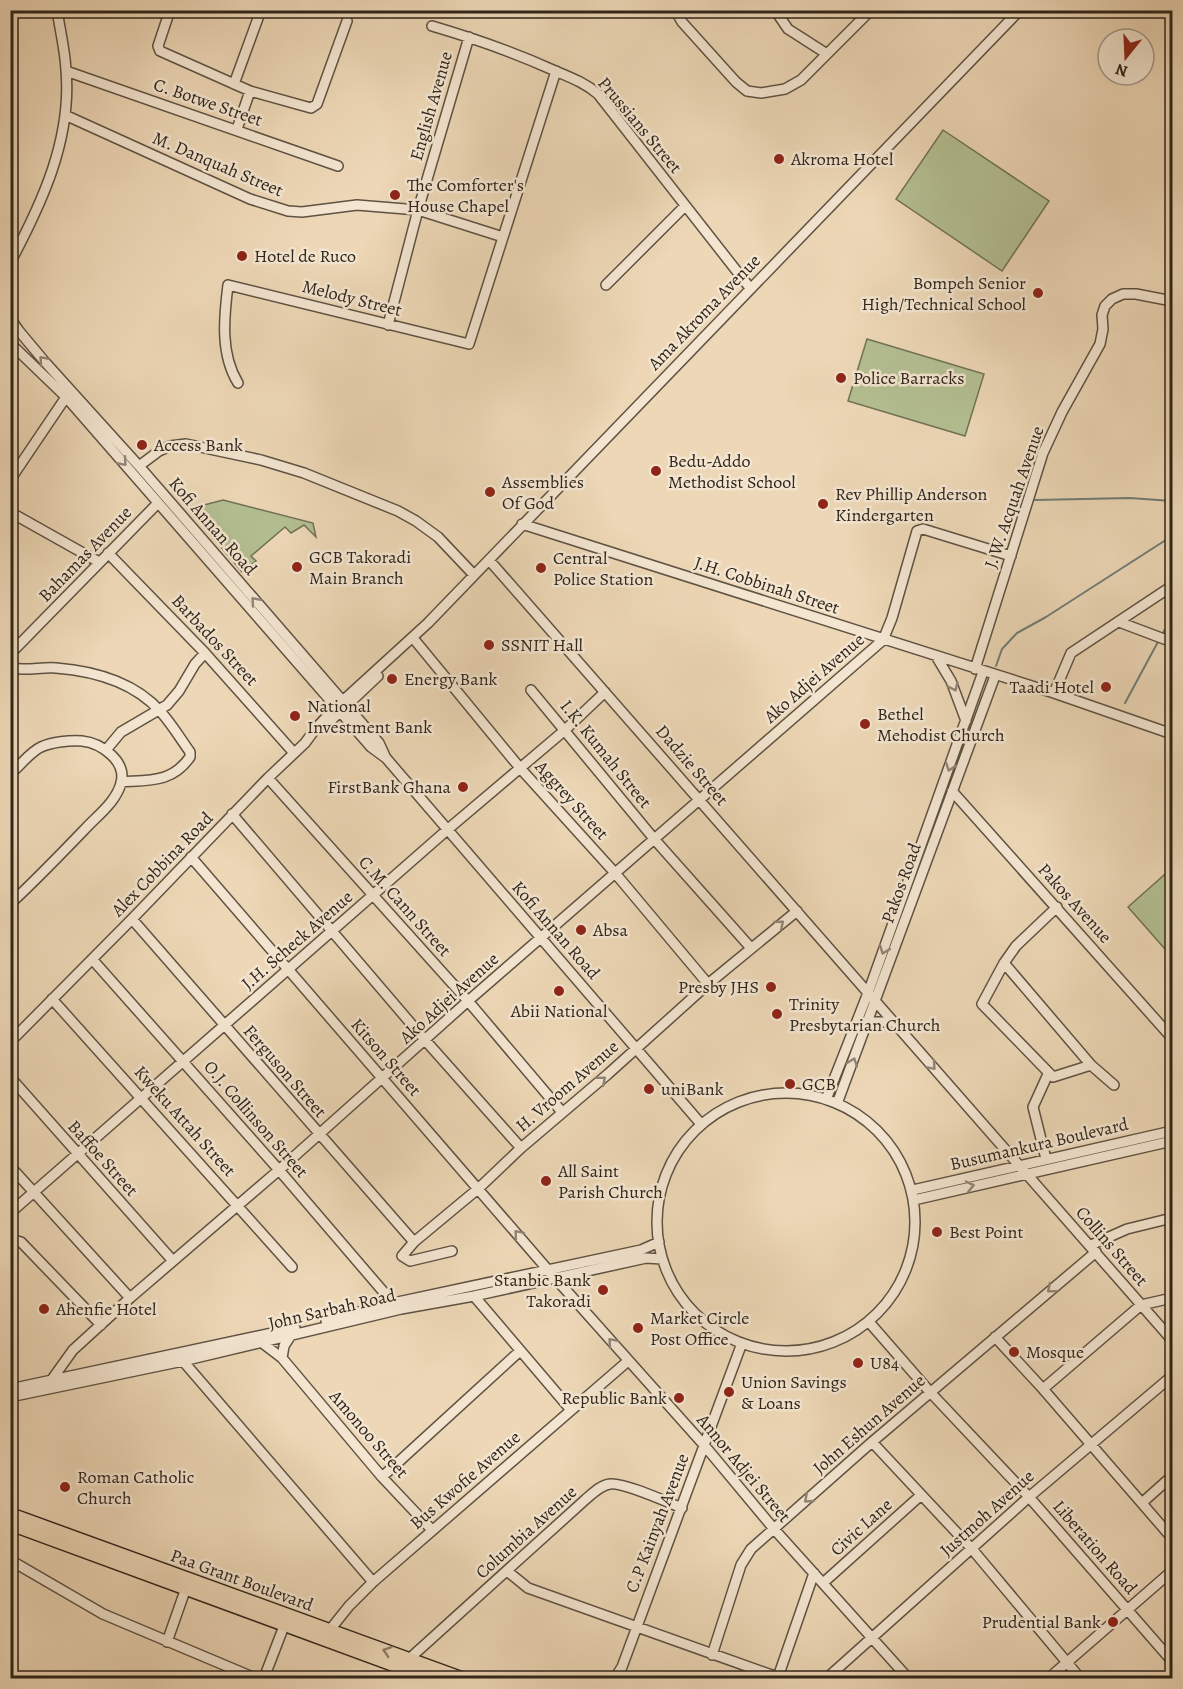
<svg xmlns="http://www.w3.org/2000/svg" width="1183" height="1689" font-family="Alegreya,serif">
<style>
.green{fill:#b3bf92;stroke:#717256;stroke-width:1.5}
.lines{fill:none;stroke-linecap:round;stroke-linejoin:round}
.stream{stroke:#707d77;stroke-width:2}
.minor-casing{stroke:#5e5242;stroke-width:12}
.major-casing{stroke:#2f251b;stroke-width:15}
.minor{stroke:#f3e5d0;stroke-width:9}
.major{stroke:#edd7b6;stroke-width:12}
.oneway{stroke:#918576}
.oneway2{stroke:#8e7e68}
.poi-dot{fill:#8f2418;stroke:#f3e5d0;stroke-width:2}
.labels{text-anchor:middle;stroke-width:5;stroke-linejoin:round;paint-order:stroke}
.street-label{font-size:18px;fill:#2f251b;stroke:#f3e5d0}
.poi-label{font-size:18px;fill:#2f251b;stroke:#f3e5d0;text-anchor:start}
</style>
<rect width="100%" height="100%" fill="#edd7b6"/>
<filter id="stains"><feTurbulence type="fractalNoise" baseFrequency=".00333" numOctaves="4"/><feColorMatrix values="0 0 0 0 .2 0 0 0 0 .09 0 0 0 0 .02 0 0 0 .5 -.17"/></filter>
<radialGradient id="worn" r=".72"><stop offset=".6" stop-color="#630" stop-opacity="0"/><stop offset="1" stop-color="#630" stop-opacity=".3"/></radialGradient>
<!-- green -->
<path class="green" d="M943,130L1049,201L1002,271L896,199Z
M867,339L984,374L965,436L848,401Z
M223,500L313,523L316,537L304,525L291,533L285,527L251,556L256,561L242,572L189,509Z
M1172,868V957L1128,907Z"/>
<g class="lines">
<!-- stream -->
<path class="stream" d="M1035,500L1130,498L1172,501
M1163,633L1172,616
M996,666L1002,649L1017,633L1046,617L1172,536
M1125,703L1159,640"/>
<!-- minor casing -->
<g class="minor-casing">
<path id="minor" d="M170,10L158,46L160,51L250,91L311,108L317,104L347,21
M675,10L682,22L736,82L747,91L761,93L785,89L801,80L871,10
M775,10L788,29L827,54
M432,26C473,38 513,52 553,70C569,77 584,82 598,94L750,288
M66,71L338,166
M234,84L261,10
M65,115L250,199L288,211L302,212L357,205L418,210L503,237
M237,129L250,91
M10,263C42,203 72,139 66,70C65,50 60,30 57,10
M606,285L685,206
M10,318L19,331L45,362L139,466L379,743L385,756
M388,325L418,210L469,37
M10,343L66,397L336,707L371,747L386,758L701,1124
M238,383C220,354 224,317 228,285L469,344L556,71
M139,466L159,451L170,446L186,444L261,460L304,473L398,511L416,521L438,537L474,575
M10,480L66,397
M10,512L99,562
M522,524L1054,693L1172,734
M108,553L205,653L294,753
M489,560L1172,1340
M1119,622L1172,642
M413,638L520,768L615,873L708,984
M10,654L158,503
M936,656L951,681L966,721
M10,668C26,671 41,667 56,668C94,671 133,681 160,711C171,723 180,738 190,752V757C172,783 149,780 121,782
M975,669L1043,453L1062,412L1100,344L1103,329L1102,315L1105,306L1112,299L1123,294H1136L1172,301
M531,690L655,840L751,948
M1054,693L1071,653L1172,586
M323,728L378,676
M106,750L121,732L167,705L179,691L195,664L205,653
M10,774C20,766 30,752 41,747C52,742 70,740 82,741C101,743 127,761 121,783C116,802 98,815 85,829C60,855 36,880 10,904
M268,778L468,1001L562,1112
M952,791L1172,1038
M232,814L425,1040L521,1148
M191,857L548,1270L704,1445L774,1529L908,1678
M132,919L414,1242
M92,959L279,1170L393,1303
M1004,963L1091,1065L1053,1077L982,1004L1004,963L1016,946L1057,907
M52,999L292,1267
M868,1022H893
M10,1042L132,919L268,778L305,743L316,728L336,707L428,623L1020,10
M1091,1065L1114,1085
M10,1077L173,1261
M657 1222a129 129 0 1 1 258 0a129 129 0 1 1-258 0Z
M827,1097L868,993L983,672
M838,1101L995,676
M1046,1159L1033,1107L1048,1074
M10,1166L130,1298
M913,1190L1172,1131
M914,1200L1172,1141
M10,1213L447,830L565,730L605,692
M10,1239L21,1242L101,1325
M1091,1245L1127,1229L1172,1218
M452,1251L410,1261L402,1256L414,1242L479,1188L521,1148L608,1074L708,984L797,911
M474,1296L571,1410
M326,1321L393,1303L641,1250L659,1242
M869,1322L930,1392L1029,1497L1172,1661
M995,1337L1043,1389L1172,1538
M261,1342L282,1358L382,1477L432,1530
M282,1358L284,1346L291,1335
M183,1361L373,1582
M10,1389L295,1328
M45,1389L73,1350L130,1298L279,1170L468,1001L883,640L892,618L917,531L923,529L1011,556
M1043,1389L1141,1305L1172,1298
M10,1397L183,1361L401,1309L474,1296L646,1258L662,1259
M872,1442L972,1549L1080,1678
M382,1477L520,1351
M1143,1502L1172,1476
M10,1560L103,1614L255,1678
M507,1571L528,1588L780,1678
M823,1583L920,1496
M329,1631L349,1606L373,1582L628,1361
M167,1642L187,1585
M712,1655L741,1565L751,1549L872,1442L1096,1252
M409,1659L586,1499C593,1493 601,1485 610,1484C623,1482 667,1502 682,1508
M778,1677L814,1573
M264,1678L284,1626
M615,1678L622,1667L742,1343
M827,1678L1029,1497L1172,1376
M1049,1678L1172,1571"/>
</g>
<!-- major casing -->
<g class="major-casing">
<path id="major" d="M10,1514L461,1678
M10,1524L429,1678"/>
</g>
<!-- minor -->
<use href="#minor" class="minor"/>
<!-- major -->
<use href="#major" class="major"/>
</g>
<!-- one-way arrows -->
<defs><path id="oneway-chevron" d="M-2-3.5L2.5 0L-2 3.5" fill="none" stroke-width="1.6" stroke-linecap="round" stroke-linejoin="round" transform="scale(1.5)"/></defs>
<g class="oneway">
<use href="#oneway-chevron" transform="translate(43 360) rotate(-131)"/>
<use href="#oneway-chevron" transform="translate(123 462) rotate(49)"/>
<use href="#oneway-chevron" transform="translate(255 601) rotate(-131)"/>
<use href="#oneway-chevron" transform="translate(954 687) rotate(65)"/>
<use href="#oneway-chevron" transform="translate(950 767) rotate(109)"/>
<use href="#oneway-chevron" transform="translate(780 924) rotate(-40)"/>
<use href="#oneway-chevron" transform="translate(884 950) rotate(110)"/>
<use href="#oneway-chevron" transform="translate(853 1062) rotate(-70)"/>
<use href="#oneway-chevron" transform="translate(932 1066) rotate(49)"/>
<use href="#oneway-chevron" transform="translate(602 1080) rotate(-40)"/>
<use href="#oneway-chevron" transform="translate(970 1186) rotate(-13)"/>
<use href="#oneway-chevron" transform="translate(518 1234) rotate(-130)"/>
<use href="#oneway-chevron" transform="translate(1051 1289) rotate(140)"/>
<use href="#oneway-chevron" transform="translate(612 1342) rotate(-131)"/>
<use href="#oneway-chevron" transform="translate(808 1499) rotate(139)"/>
</g>
<use class="oneway2" href="#oneway-chevron" transform="translate(387 1651) rotate(-161)"/>
<!-- markers -->
<g class="poi-dot">
<circle cx="779" cy="159" r="6"/>
<circle cx="395" cy="195" r="6"/>
<circle cx="242" cy="256" r="6"/>
<circle cx="1038" cy="293" r="6"/>
<circle cx="841" cy="378" r="6"/>
<circle cx="142" cy="445" r="6"/>
<circle cx="656" cy="471" r="6"/>
<circle cx="490" cy="492" r="6"/>
<circle cx="823" cy="504" r="6"/>
<circle cx="297" cy="567" r="6"/>
<circle cx="541" cy="568" r="6"/>
<circle cx="489" cy="645" r="6"/>
<circle cx="392" cy="679" r="6"/>
<circle cx="1106" cy="687" r="6"/>
<circle cx="295" cy="716" r="6"/>
<circle cx="865" cy="724" r="6"/>
<circle cx="463" cy="787" r="6"/>
<circle cx="581" cy="930" r="6"/>
<circle cx="771" cy="987" r="6"/>
<circle cx="559" cy="991" r="6"/>
<circle cx="777" cy="1014" r="6"/>
<circle cx="790" cy="1084" r="6"/>
<circle cx="649" cy="1089" r="6"/>
<circle cx="546" cy="1181" r="6"/>
<circle cx="937" cy="1232" r="6"/>
<circle cx="603" cy="1290" r="6"/>
<circle cx="44" cy="1309" r="6"/>
<circle cx="638" cy="1328" r="6"/>
<circle cx="1014" cy="1352" r="6"/>
<circle cx="858" cy="1363" r="6"/>
<circle cx="729" cy="1392" r="6"/>
<circle cx="679" cy="1398" r="6"/>
<circle cx="65" cy="1487" r="6"/>
<circle cx="1113" cy="1622" r="6"/>
</g>
<g class="labels">
<!-- street labels -->
<g class="street-label">
<text transform="translate(208 102) rotate(19)" y="6">C. Botwe Street</text>
<text transform="translate(431 106) rotate(-74)" y="6">English Avenue</text>
<text transform="translate(640 125) rotate(50)" y="6">Prussians Street</text>
<text transform="translate(218 164) rotate(23)" y="6">M. Danquah Street</text>
<text transform="translate(352 298) rotate(14)" y="6">Melody Street</text>
<text transform="translate(704 312) rotate(-46)" y="6">Ama Akroma Avenue</text>
<text transform="translate(1014 497) rotate(-71)" y="6">J. W. Acquah Avenue</text>
<text transform="translate(213 526) rotate(49)" y="6">Kofi Annan Road</text>
<text transform="translate(85 554) rotate(-46)" y="6">Bahamas Avenue</text>
<text transform="translate(767 585) rotate(18)" y="6">J.H. Cobbinah Street</text>
<text transform="translate(215 640) rotate(47)" y="6">Barbados Street</text>
<text transform="translate(814 678) rotate(-41)" y="6">Ako Adjei Avenue</text>
<text transform="translate(606 754) rotate(51)" y="6">I.K. Kumah Street</text>
<text transform="translate(692 765) rotate(49)" y="6">Dadzie Street</text>
<text transform="translate(572 800) rotate(48)" y="6">Aggrey Street</text>
<text transform="translate(162 864) rotate(-46)" y="6">Alex Cobbina Road</text>
<text transform="translate(901 883) rotate(-70)" y="6">Pakos Road</text>
<text transform="translate(1075 903) rotate(48)" y="6">Pakos Avenue</text>
<text transform="translate(405 906) rotate(48)" y="6">C.M. Cann Street</text>
<text transform="translate(556 930) rotate(49)" y="6">Kofi Annan Road</text>
<text transform="translate(297 940) rotate(-41)" y="6">J.H. Scheck Avenue</text>
<text transform="translate(449 998) rotate(-42)" y="6">Ako Adjei Avenue</text>
<text transform="translate(386 1057) rotate(49)" y="6">Kitson Street</text>
<text transform="translate(285 1071) rotate(49)" y="6">Ferguson Street</text>
<text transform="translate(567 1086) rotate(-41)" y="6">H. Vroom Avenue</text>
<text transform="translate(256 1119) rotate(49)" y="6">O.J. Collinson Street</text>
<text transform="translate(185 1121) rotate(48)" y="6">Kweku Attah Street</text>
<text transform="translate(1039 1144) rotate(-13)" y="6">Busumankura Boulevard</text>
<text transform="translate(103 1158) rotate(48)" y="6">Baffoe Street</text>
<text transform="translate(1112 1246) rotate(49)" y="6">Collins Street</text>
<text transform="translate(332 1309) rotate(-13)" y="6">John Sarbah Road</text>
<text transform="translate(869 1424) rotate(-41)" y="6">John Eshun Avenue</text>
<text transform="translate(369 1434) rotate(49)" y="6">Amonoo Street</text>
<text transform="translate(744 1468) rotate(50)" y="6">Annor Adjei Street</text>
<text transform="translate(465 1480) rotate(-41)" y="6">Bus Kwofie Avenue</text>
<text transform="translate(987 1513) rotate(-42)" y="6">Justmoh Avenue</text>
<text transform="translate(657 1523) rotate(-69)" y="6">C.P Kainyah Avenue</text>
<text transform="translate(861 1527) rotate(-42)" y="6">Civic Lane</text>
<text transform="translate(526 1532) rotate(-42)" y="6">Columbia Avenue</text>
<text transform="translate(1095 1547) rotate(49)" y="6">Liberation Road</text>
<text transform="translate(242 1580) rotate(20)" y="6">Paa Grant Boulevard</text>
</g>
<!-- poi labels -->
<g class="poi-label">
<text x="791" y="165">Akroma Hotel</text>
<text x="407" y="191">The Comforter's<tspan x="407" dy="21">House Chapel</tspan></text>
<text x="254" y="262">Hotel de Ruco</text>
<text x="1026" y="289" text-anchor="end">Bompeh Senior<tspan x="1026" dy="21">High/Technical School</tspan></text>
<text x="853" y="384">Police Barracks</text>
<text x="154" y="451">Access Bank</text>
<text x="668" y="467">Bedu-Addo<tspan x="668" dy="21">Methodist School</tspan></text>
<text x="502" y="488">Assemblies<tspan x="502" dy="21">Of God</tspan></text>
<text x="835" y="500">Rev Phillip Anderson<tspan x="835" dy="21">Kindergarten</tspan></text>
<text x="309" y="563">GCB Takoradi<tspan x="309" dy="21">Main Branch</tspan></text>
<text x="553" y="564">Central<tspan x="553" dy="21">Police Station</tspan></text>
<text x="501" y="651">SSNIT Hall</text>
<text x="404" y="685">Energy Bank</text>
<text x="1094" y="693" text-anchor="end">Taadi Hotel</text>
<text x="307" y="712">National<tspan x="307" dy="21">Investment Bank</tspan></text>
<text x="877" y="720">Bethel<tspan x="877" dy="21">Mehodist Church</tspan></text>
<text x="451" y="793" text-anchor="end">FirstBank Ghana</text>
<text x="593" y="936">Absa</text>
<text x="759" y="993" text-anchor="end">Presby JHS</text>
<text x="789" y="1010">Trinity<tspan x="789" dy="21">Presbytarian Church</tspan></text>
<text x="559" y="1017" text-anchor="middle">Abii National</text>
<text x="802" y="1090">GCB</text>
<text x="661" y="1095">uniBank</text>
<text x="558" y="1177">All Saint<tspan x="558" dy="21">Parish Church</tspan></text>
<text x="949" y="1238">Best Point</text>
<text x="591" y="1286" text-anchor="end">Stanbic Bank<tspan x="591" dy="21">Takoradi</tspan></text>
<text x="56" y="1315">Ahenfie Hotel</text>
<text x="650" y="1324">Market Circle<tspan x="650" dy="21">Post Office</tspan></text>
<text x="1026" y="1358">Mosque</text>
<text x="870" y="1369">U84</text>
<text x="741" y="1388">Union Savings<tspan x="741" dy="21">&amp; Loans</tspan></text>
<text x="667" y="1404" text-anchor="end">Republic Bank</text>
<text x="77" y="1483">Roman Catholic<tspan x="77" dy="21">Church</tspan></text>
<text x="1101" y="1628" text-anchor="end">Prudential Bank</text>
</g>
</g>
<!-- margin -->
<rect width="1183" height="1689" fill="none" stroke="#edd7b6" stroke-width="36"/>
<rect x="12" y="12" width="1159" height="1665" fill="none" stroke="#2f251b" stroke-width="3"/>
<rect x="18" y="18" width="1147" height="1653" fill="none" stroke="#2f251b" stroke-width="1.5"/>
<!-- north arrow -->
<g transform="translate(1126 57) rotate(198)"><circle r="28" fill="#f3e5d0" stroke="#a59888" stroke-width="1.5"/>
<path d="M0-4.5L10 22L0 15L-10 22Z" fill="#8f2418"/>
<text y="-9" font-size="16" font-weight="bold" text-anchor="middle" fill="#2f251b">N</text>
</g>
<rect width="100%" height="100%" filter="url(#stains)"/>
<rect width="100%" height="100%" fill="url(#worn)"/>
</svg>
